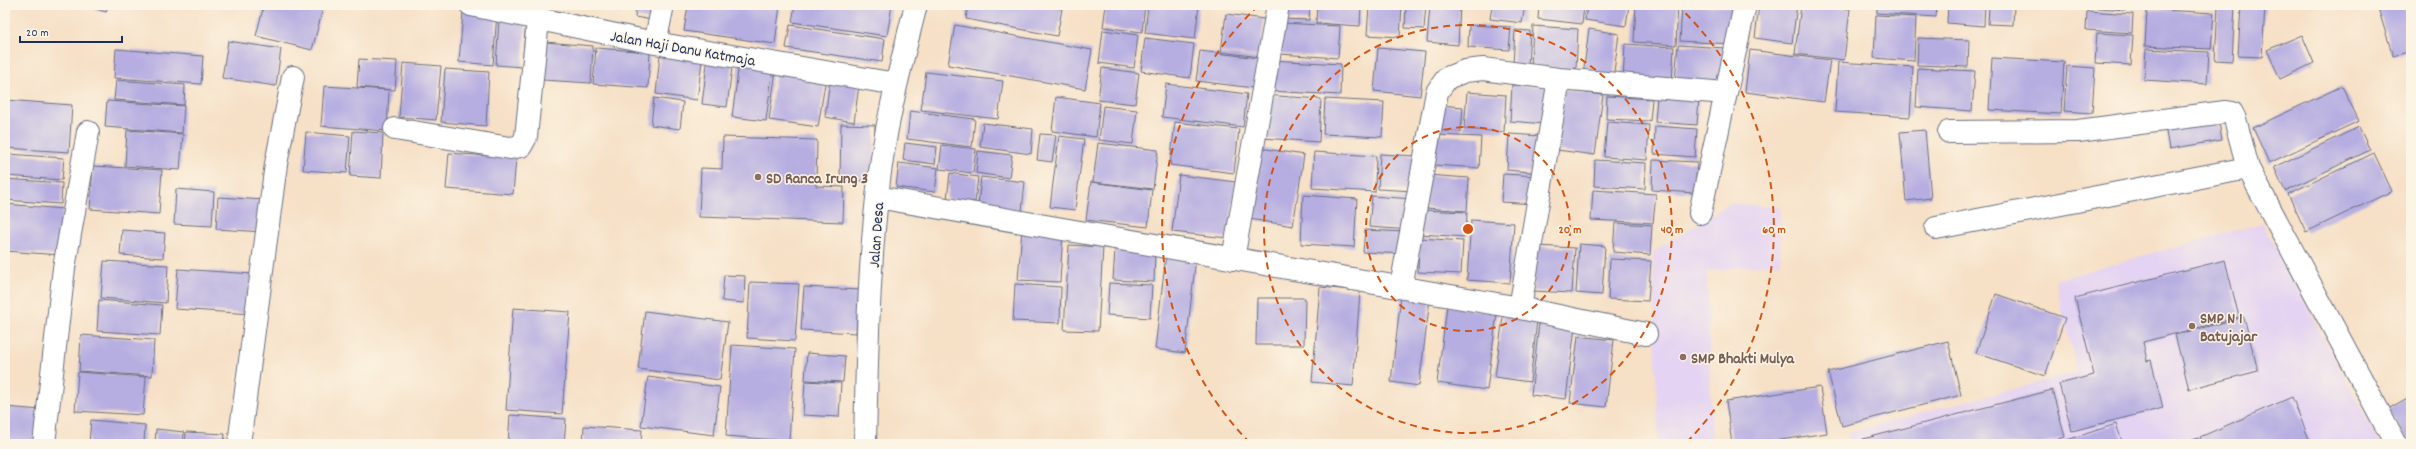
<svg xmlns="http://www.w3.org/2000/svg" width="2416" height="449" font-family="Dekko,sans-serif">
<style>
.built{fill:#e4d3f2}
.building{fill:#b6aee1}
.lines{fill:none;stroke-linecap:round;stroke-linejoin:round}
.minor-casing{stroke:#686d82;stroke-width:24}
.minor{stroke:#fff;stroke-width:22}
.ring{fill:none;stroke:#d45514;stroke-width:2;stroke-dasharray:7 5}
.education-dot{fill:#8d6e63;stroke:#fcf5e5;stroke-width:1.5}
.labels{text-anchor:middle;stroke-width:3;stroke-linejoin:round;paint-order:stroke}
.street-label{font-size:16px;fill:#1b2f5e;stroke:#fcf5e5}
.education-label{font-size:16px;font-weight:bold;fill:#785e54;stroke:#fcf5e5;text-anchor:start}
.centre{fill:#d45514;stroke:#fcf5e5;stroke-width:2}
.ring-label{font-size:12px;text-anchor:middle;font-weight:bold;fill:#d45514;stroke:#fcf5e5;stroke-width:3;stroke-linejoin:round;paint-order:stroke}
</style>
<rect width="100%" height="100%" fill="#fcf5e5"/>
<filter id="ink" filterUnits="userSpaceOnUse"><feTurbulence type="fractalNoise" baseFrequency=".025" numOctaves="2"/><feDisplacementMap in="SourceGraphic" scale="8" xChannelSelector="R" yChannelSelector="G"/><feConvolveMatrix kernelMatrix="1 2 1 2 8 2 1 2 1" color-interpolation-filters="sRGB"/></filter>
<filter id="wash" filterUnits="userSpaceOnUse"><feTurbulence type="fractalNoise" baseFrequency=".012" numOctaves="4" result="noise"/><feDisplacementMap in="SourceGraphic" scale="16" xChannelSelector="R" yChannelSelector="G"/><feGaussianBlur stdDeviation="0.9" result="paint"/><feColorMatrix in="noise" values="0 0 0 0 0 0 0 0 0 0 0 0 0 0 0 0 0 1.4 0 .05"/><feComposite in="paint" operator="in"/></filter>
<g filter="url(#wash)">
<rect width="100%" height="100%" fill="#f6e0c6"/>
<!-- built -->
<path class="built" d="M1730,203L1780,207L1781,263L1707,271L1712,444H1658L1653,252Z
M2262,223L2380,444H1849L1847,433L2077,372L2055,280Z"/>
<g id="blocks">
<!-- building -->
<path class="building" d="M83,5H108L106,12Z
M264,5H324L312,50L256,36Z
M636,5H660L658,21L635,17Z
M688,5H780L775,44L684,31Z
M795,5H892L887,36L792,22Z
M968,5H1038L1062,9L1057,36L966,19Z
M1106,5H1145L1142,32L1103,27Z
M1148,5H1199L1195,39L1145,33Z
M1281,5H1310L1309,20L1280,19Z
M1317,5H1361L1360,26L1316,23Z
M1369,5H1402L1400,37L1367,35Z
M1406,5H1426L1424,29L1405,28Z
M1430,5H1460L1458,45L1427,42Z
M1492,5H1525L1522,23L1490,19Z
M1539,5H1584L1582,24L1538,19Z
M1587,5H1629L1626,26L1585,20Z
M1636,5H1678L1676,45L1634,42Z
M1682,5L1735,7L1732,44L1680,41Z
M1759,5H1797L1792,43L1755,38Z
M1801,5L1850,9L1844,60L1795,54Z
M1877,5H1937L1936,17L1877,13Z
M1948,5H1985L1984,26L1947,23Z
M1989,5H2014L2013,25L1988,24Z
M2059,5H2127L2126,10Z
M2218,5H2235L2232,61L2215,60Z
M2241,5L2265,6L2262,57L2238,56Z
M2377,5H2411V51L2393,56Z
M2147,9L2214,13L2211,49L2145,46Z
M2087,11L2133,14L2132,33L2086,30Z
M463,12L497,14L493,65L459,62Z
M1226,14L1264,19L1260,57L1221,52Z
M1876,15L1916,17L1914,61L1874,58Z
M499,20L526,22L522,67L496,65Z
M1281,23L1340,26L1338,58L1280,54Z
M790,25L885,39L882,62L786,48Z
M955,25L1092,50L1085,89L948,65Z
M1469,25L1511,27L1509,50L1468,47Z
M1533,26L1578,29L1576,69L1531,66Z
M1589,29L1619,34L1613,79L1583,75Z
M1103,30L1138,35L1134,68L1099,63Z
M1515,30L1530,31L1528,65H1513Z
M2097,33L2133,35L2131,65L2095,63Z
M2302,35L2314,63L2280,79L2267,50Z
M1145,38L1194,44L1190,78L1141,71Z
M1918,38L1969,40L1968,67L1917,65Z
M228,41L281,49L276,86L222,78Z
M545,42L593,46L591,83L543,80Z
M1625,44L1674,47L1672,83L1623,80Z
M1678,45L1726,48L1723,84L1675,81Z
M596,48L650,52L648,88L593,84Z
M1378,48L1425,52L1420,96L1374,91Z
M116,49L203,56L201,84L114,78Z
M2146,49L2209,52L2207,84L2144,80Z
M1750,50L1830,60L1824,102L1745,92Z
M1200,51L1258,58L1254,88L1196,81Z
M660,55L702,61L697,100L656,94Z
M708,56L733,59L727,107L702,104Z
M1992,58L2064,62L2061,114L1989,110Z
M359,59L397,61L395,90L357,87Z
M1271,60L1341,64L1340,95L1270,91Z
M1838,62L1913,67L1910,117L1835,112Z
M403,63L441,66L436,120L399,117Z
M739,63L773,67L766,121L732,117Z
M2067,66L2095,68L2092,113L2064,111Z
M1102,68L1139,73L1135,104L1098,100Z
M1918,68L1975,71L1972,111L1916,107Z
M445,69L489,72L486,126L441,122Z
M776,70L826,77L818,127L769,120Z
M926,72L1003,81L998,119L921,110Z
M116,80L185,85L184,105L114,100Z
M830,80L859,85L854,122L825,117Z
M1166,84L1247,94L1243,127L1162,117Z
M1512,85L1548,87L1546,124L1510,121Z
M324,86L389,90L387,131L321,126Z
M2342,86L2359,121L2269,163L2253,128Z
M1564,90L1603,95L1595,155L1557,150Z
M1467,92L1506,95L1504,132L1464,129Z
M1264,95L1321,99L1319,142L1262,138Z
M1607,96L1652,99L1650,121L1606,119Z
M1657,96L1699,98L1697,125L1655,122Z
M1056,97L1100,103L1096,137L1052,131Z
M654,98L683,102L680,129L651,125Z
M1325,99L1384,102L1382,137L1323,134Z
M5,100L72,105L69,152L5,148Z
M107,101L184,106L182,133L105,127Z
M1439,105L1463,107L1461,132L1437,130Z
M1103,106L1137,110L1133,144L1099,140Z
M910,111L975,119L972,147L907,139Z
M2218,116L2222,140L2169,149L2165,126Z
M1175,122L1239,129L1234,173L1170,165Z
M1607,122L1649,125L1647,160L1604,157Z
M983,123L1033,129L1031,154L980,147Z
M841,124L875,125L874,181L840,180Z
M1655,126L1697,129L1695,157L1654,154Z
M2359,127L2370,150L2285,191L2274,167Z
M127,130L183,134L180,170L125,166Z
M1925,130L1931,198L1906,201L1900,132Z
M353,131L383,133L381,178L350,176Z
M306,132L350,136L347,173L303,170Z
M1040,134L1056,135L1052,162L1037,160Z
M1509,134L1542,136L1540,173L1507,170Z
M1435,135L1481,137L1479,168L1434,165Z
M1059,136L1084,139L1075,210L1050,207Z
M723,137L817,140L816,186L844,187L843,222L699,217L701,168L722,169Z
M905,143L937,147L935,164L903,160Z
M1098,143L1158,150L1153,189L1093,182Z
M942,145L976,149L973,173L939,169Z
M1254,147L1304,155L1293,226L1243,218Z
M978,151L1012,155L1009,178L976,173Z
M1314,152L1376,156L1375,192L1312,188Z
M449,153L516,158L513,194L446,189Z
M2374,153L2392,191L2306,232L2288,194Z
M8,154L64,158L62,180L6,176Z
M1380,154L1416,156L1414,191L1378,189Z
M1595,160L1646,163L1645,189L1594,186Z
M1653,160L1697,162L1695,193L1652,190Z
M899,163L938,168L935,192L896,187Z
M93,166L162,170L159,214L90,209Z
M950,173L978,177L975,202L947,199Z
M1503,174L1537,176L1535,204L1501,202Z
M1179,175L1236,182L1228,238L1172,232Z
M1427,175L1469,178L1467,211L1425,208Z
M981,177L1025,182L1022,211L978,205Z
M5,179L62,183L61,204L5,200Z
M1091,182L1152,190L1148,227L1086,220Z
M176,189L214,192L212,226L174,224Z
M1593,190L1656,194L1653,223L1591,220Z
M1303,195L1357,199L1354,247L1301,244Z
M1372,196L1413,199L1411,230L1369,227Z
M218,197L265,200L263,232L216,229Z
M5,204L63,209L60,255L5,251Z
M1421,210L1467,212L1466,237L1419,234Z
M1471,220L1514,223L1510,283L1467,280Z
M1615,223L1652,225L1650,255L1613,252Z
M1022,229L1063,232L1060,282L1018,280Z
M122,230L165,233L163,258L120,255Z
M1365,230L1406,232L1405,254L1363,252Z
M1419,238L1463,241L1461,274L1418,272Z
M1579,244L1605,246L1602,295L1576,293Z
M1069,245L1103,247L1098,331L1064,330Z
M1536,246L1575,248L1572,293L1533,291Z
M1115,249L1155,252L1154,282L1113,280Z
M1166,254L1196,258L1185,353L1155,349Z
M1610,259L1651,261L1648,301L1608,299Z
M2225,260L2239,317L2143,342L2147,361L2151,360L2163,408L2072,431L2059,384L2094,375L2075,298Z
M104,261L168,265L166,303L101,298Z
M178,269L254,274L252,314L175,309Z
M724,275L745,276L744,303L722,301Z
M750,282L799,284L795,341L747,338Z
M1109,283L1152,285L1150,318L1107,315Z
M1015,284L1061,287L1060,323L1013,321Z
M804,287L859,290L856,333L801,330Z
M1320,287L1360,291L1353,386L1312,382Z
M1996,294L2065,318L2045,376L1976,353Z
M1401,296L1430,299L1419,386L1391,382Z
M1257,298H1305L1304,345H1256Z
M99,300L162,305L160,335L97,331Z
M1447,306L1497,313L1487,390L1437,383Z
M513,308L570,312L562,414L506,410Z
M645,311L728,322L720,380L638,369Z
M1503,316L1537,320L1530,382L1495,377Z
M2244,317L2258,371L2189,389L2175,335Z
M1539,323L1575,327L1566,399L1531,395Z
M81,335L154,340L152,376L79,371Z
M1578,336L1614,340L1606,407L1570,403Z
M1948,341L1961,395L1842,426L1828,372Z
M732,345L795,349L789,441L726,436Z
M807,353L845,356L843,382L805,380Z
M78,372L146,377L143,415L75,411Z
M648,377L720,387L714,435L641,426Z
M805,381L841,383L839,417L803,415Z
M1820,387L1827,433L1754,444H1732L1726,401Z
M2052,390L2065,437L2039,444H1864L1863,439Z
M2411,396V444H2409L2388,409Z
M2292,397L2311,444H2203L2200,437Z
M5,407L41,410L39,444H5Z
M510,415L566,419L564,444H508Z
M91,420L145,425L144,444H89Z
M2116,424L2123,444H2065L2064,441Z
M584,426L642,430L641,444H583Z
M156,429L184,432L183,444H155Z
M186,432L225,434L224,444H185Z
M2198,438L2200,444H2182Z
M1037,442L1061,443V444H1037Z"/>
</g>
</g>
<g filter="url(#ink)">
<use href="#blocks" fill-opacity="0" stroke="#686d82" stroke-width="1"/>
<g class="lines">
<!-- minor casing -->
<g class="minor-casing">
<path id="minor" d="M471,5L655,43L896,84
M655,43L663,5
M395,129L510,148L521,146L526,137L538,20
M1949,132L2078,131L2225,112L2232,113L2235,119L2248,168
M877,197L1520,308L1646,334
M1700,213L1745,5
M1936,228L2248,168L2396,444
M1233,259L1278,5
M1401,287L1437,92L1447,78L1465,71L1483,69L1559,79L1725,93
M1520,308L1559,79
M44,444L64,268L88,132
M239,444L276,164L293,77
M865,444C867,362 868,280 877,198C883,133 900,68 916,5"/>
</g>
<!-- minor -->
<use href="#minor" class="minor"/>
</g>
</g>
<!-- distance rings -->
<g class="ring">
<circle cx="1468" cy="229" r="102"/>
<circle cx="1468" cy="229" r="204"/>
<path d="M1250 443A306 306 0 0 1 1259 5M1677 5A306 306 0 0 1 1686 443"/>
</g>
<!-- markers -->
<g class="education-dot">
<circle cx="758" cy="177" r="4"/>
<circle cx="2192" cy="326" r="4"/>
<circle cx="1683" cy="357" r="4"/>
</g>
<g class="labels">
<!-- street labels -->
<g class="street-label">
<text transform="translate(683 47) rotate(10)" y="6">Jalan Haji Danu Katmaja</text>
<text transform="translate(875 235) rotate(-86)" y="6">Jalan Desa</text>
</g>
<!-- education labels -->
<g class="education-label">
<text x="766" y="183">SD Ranca Irung 3</text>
<text x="2200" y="323">SMP N 1<tspan x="2200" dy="18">Batujajar</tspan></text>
<text x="1691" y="363">SMP Bhakti Mulya</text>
</g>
</g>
<circle cx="1468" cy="229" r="6" class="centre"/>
<g class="ring-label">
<text x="1570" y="233">20 m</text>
<text x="1672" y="233">40 m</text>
<text x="1774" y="233">60 m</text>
</g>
<!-- margin -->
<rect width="2416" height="449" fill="none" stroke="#fcf5e5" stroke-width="20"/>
<!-- scale -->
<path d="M20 36v6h102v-6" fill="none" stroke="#1b2f5e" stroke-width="2"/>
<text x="26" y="36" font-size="12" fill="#1b2f5e" stroke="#fcf5e5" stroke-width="3" paint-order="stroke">20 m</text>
</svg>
